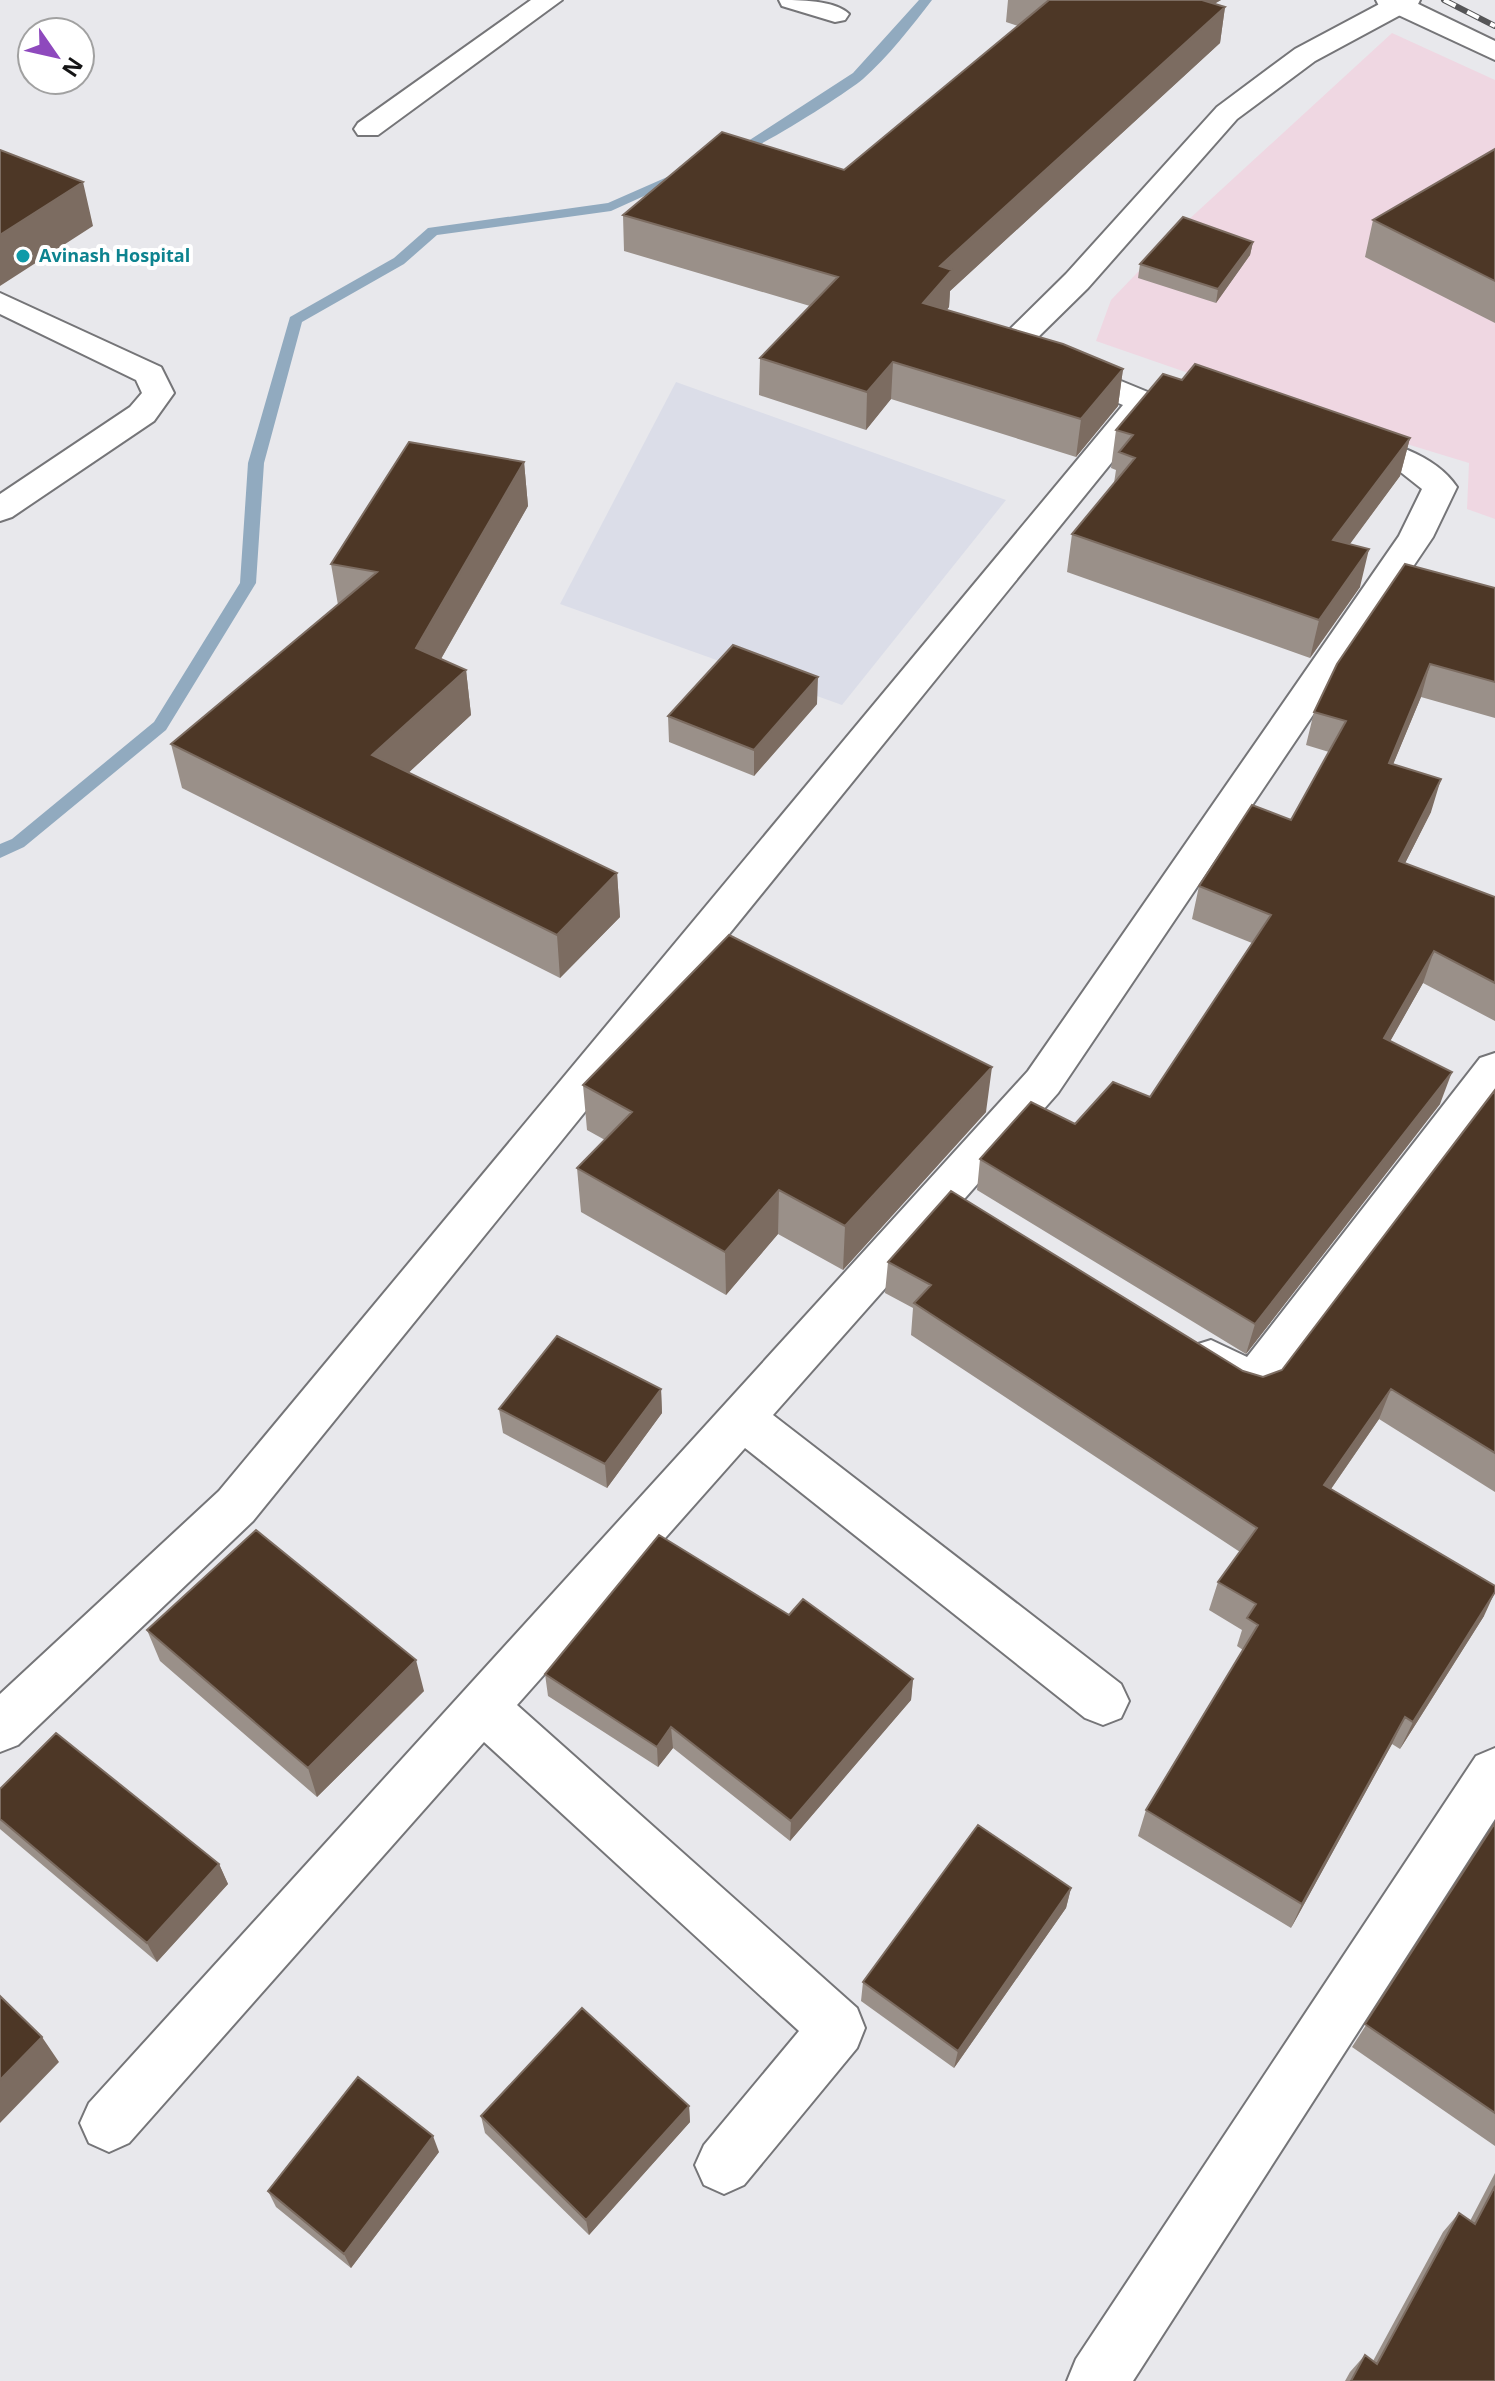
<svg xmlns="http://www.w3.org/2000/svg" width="1495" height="2381" font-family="'Open Sans',sans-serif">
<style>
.built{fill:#dbdde8}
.industrial{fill:#efd7e2}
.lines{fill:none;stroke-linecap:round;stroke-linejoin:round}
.stream{fill:#91aabf;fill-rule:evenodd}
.minor-casing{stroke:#757578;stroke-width:4}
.major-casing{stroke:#757578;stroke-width:4}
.minor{fill:#fff;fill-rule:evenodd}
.major{fill:#fff;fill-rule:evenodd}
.rail-casing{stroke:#555557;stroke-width:6}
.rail{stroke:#fff;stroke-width:4;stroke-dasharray:13;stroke-linecap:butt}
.wall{fill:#9a9089}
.shaded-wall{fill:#7c6c61}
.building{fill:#4d3726;stroke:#7c6c61;stroke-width:2}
.culture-dot{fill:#0f9aa8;stroke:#fff;stroke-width:3}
.labels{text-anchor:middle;stroke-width:8;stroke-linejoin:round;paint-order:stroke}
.far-culture-label{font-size:18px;font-weight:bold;fill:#0d838f;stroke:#fff;text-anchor:start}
</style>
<rect width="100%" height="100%" fill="#e8e8ec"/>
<!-- built -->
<path class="built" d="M676,382L1006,500L842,705L560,604Z"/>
<!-- industrial -->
<path class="industrial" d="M1392,33L1495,80V519L1467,509L1469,463L1292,409L1096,341L1111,300L1186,222Z"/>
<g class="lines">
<!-- stream -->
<path class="stream" d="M919,0H932C912,26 888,57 863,79C845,94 743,160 725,158V152L745,143L853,73Z
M674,174L686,177L611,211L437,235L404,264L302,322L264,463L256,583L166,730L24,847L0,858V844L12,839L154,722L240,583L248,463L290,317L394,258L428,228L608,203Z"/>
<!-- minor casing -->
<g class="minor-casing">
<path id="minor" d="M531,0H562L378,135H358L354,129L358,123Z
M779,0C799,0 835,0 849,14L845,20L835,22L782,6Z
M1387,0H1420L1417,6L1315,61L1237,119L1088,288L1031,344L1155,395L1159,402L1155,409L253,1521L18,1745L0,1752V1694L219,1491L1123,405L999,354L994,347L999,340L1066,274L1217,107L1295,49Z
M0,293L161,367L174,393L154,421L12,517L0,521V494L130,407L142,393L136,380L0,314Z
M1348,432C1386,441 1434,453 1457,487L1433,537L1058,1093L773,1415L1121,1684L1129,1701L1121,1718L1103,1725L1085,1718L745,1448L517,1705L857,2008L865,2028L857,2048L744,2185L724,2194L704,2185L695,2165L704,2145L799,2031L484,1742L129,2143L109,2152L89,2143L80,2123L89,2103L1028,1071L1399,536L1422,489L1398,470L1336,449L1331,442L1336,435Z
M1495,1053V1100L1270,1399C1264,1401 1257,1405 1251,1404C1229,1401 1197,1378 1188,1359L1195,1345L1211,1340L1247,1357L1480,1058Z
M1495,1748V1819L1133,2381H1067L1076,2359L1476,1756Z"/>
</g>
<!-- major casing -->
<g class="major-casing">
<path id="major" d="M1376,0H1410L1495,41V60L1379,6Z"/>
</g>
<!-- minor -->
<use href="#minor" class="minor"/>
<!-- major -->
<use href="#major" class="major"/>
<!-- rail casing -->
<g class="rail-casing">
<path id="rail" d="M1444,0L1495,26"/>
</g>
<!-- rail -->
<use href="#rail" class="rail"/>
</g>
<!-- wall -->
<path class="wall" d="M1008,0H1221L1214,4L1225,7L1220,43L950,291L949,307L947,310L1123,369L1118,406L1076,457L891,399L866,430L759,395L760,358L810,306L624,251L623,215L844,170L1018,26L1006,22Z
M1495,149V323L1365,257L1373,220Z
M1253,242L1250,255L1216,303L1138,278L1140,264Z
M1182,380L1410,438L1400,476L1349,544L1360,587L1310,658L1067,572L1072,534L1114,483L1116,470L1111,468L1116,430Z
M524,462L528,506L441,659L466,670L471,715L408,773L617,873L620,917L560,978L182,788L171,744L338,605L331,564Z
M1495,588V718L1421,697L1393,764L1431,812L1405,863L1495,897V1021L1423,983L1390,1041L1440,1104L1246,1354L977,1190L980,1159L1150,1097L1252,943L1192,919L1199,886L1291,820L1329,752L1306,745L1314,712Z
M817,704L754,776L669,742L668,716Z
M583,1085L986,1112L843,1270L778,1234L726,1295L581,1212L577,1168L605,1140L587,1130Z
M1495,1090V1492L1379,1419L1331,1489L1484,1616L1400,1749L1392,1744L1291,1928L1138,1836L1146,1810L1243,1650L1237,1646L1242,1630L1209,1610L1218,1582L1240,1552L911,1335L913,1308L885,1293L888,1262L1263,1377L1282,1370Z
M661,1389L662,1413L607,1488L503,1433L499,1409Z
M789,1615L913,1679L911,1700L790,1841L673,1748L658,1767L548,1696L545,1674Z
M147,1630L424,1691L317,1797L160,1661Z
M0,1789L219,1864L228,1884L157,1962L0,1829Z
M1495,1823V2146L1352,2047Z
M1071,1888L1066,1908L954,2068L861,2001L863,1982Z
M689,2106L690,2122L589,2235L485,2133L481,2116Z
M439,2152L351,2268L276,2207L268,2191Z
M1495,2173V2381H1345L1350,2372L1365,2355L1373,2361L1443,2232L1459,2213L1470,2221Z"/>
<!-- shaded-wall -->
<path class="shaded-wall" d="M1176,0H1221L1172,28Z
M1225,7L1220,43L950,291L949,307L921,340L923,303L940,266Z
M83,182L93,226L0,286V235Z
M1253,242L1250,255L1216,303L1218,289Z
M893,362L891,399L866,430L867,392Z
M1123,369L1118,406L1076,457L1081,419Z
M1410,438L1400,476L1325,578L1333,540Z
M524,462L528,506L422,692L416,648Z
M1369,549L1360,587L1310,658L1319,620Z
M1430,664L1421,697L1380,796L1389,763Z
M466,670L471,715L379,800L372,755Z
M818,677L817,704L754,776V750Z
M1441,779L1431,812L1390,893L1399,861Z
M617,873L620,917L560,978L557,935Z
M1434,951L1423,983L1374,1070L1384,1038Z
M992,1067L986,1112L843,1270L845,1226Z
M1452,1072L1440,1104L1246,1354L1255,1324Z
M779,1190L778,1234L726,1295L725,1252Z
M661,1389L662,1413L607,1488L605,1464Z
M1391,1389L1379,1419L1313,1515L1324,1485Z
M1495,1592L1484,1616L1400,1749L1413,1722Z
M416,1660L424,1691L317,1797L308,1768Z
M913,1679L911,1700L790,1841L791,1821Z
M1405,1717L1392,1744L1291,1928L1302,1904Z
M671,1727L673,1748L658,1767L657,1747Z
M219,1864L228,1884L157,1962L147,1943Z
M1071,1888L1066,1908L954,2068L958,2051Z
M42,2037L59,2062L0,2123V2080Z
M689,2106L690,2122L589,2235L586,2220Z
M433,2136L439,2152L351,2268L344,2254Z"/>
<!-- building -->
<path class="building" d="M1049,0H1202L1225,7L940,266L952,270L923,303L1063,344L1123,369L1081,419L893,362L867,392L760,358L838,277L623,215L722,132L844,170Z
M1495,149V281L1373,220Z
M0,150L83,182L0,235Z
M1183,217L1253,242L1218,289L1140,264Z
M1195,364L1410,438L1333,540L1369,549L1319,620L1072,534L1135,458L1119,452L1133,435L1116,430L1163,374L1182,380Z
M409,442L524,462L416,648L466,670L372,755L617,873L557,935L171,744L377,572L331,564Z
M1405,564L1495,588V682L1430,664L1389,763L1441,779L1399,861L1495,897V983L1434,951L1384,1038L1452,1072L1255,1324L980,1159L1031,1102L1075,1124L1113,1082L1150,1097L1271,915L1199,886L1252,805L1291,820L1346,721L1314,712L1337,664Z
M733,645L818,677L754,750L668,716Z
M729,935L992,1067L845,1226L779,1190L725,1252L577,1168L632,1112L583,1085Z
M1495,1090V1453L1391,1389L1324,1485L1495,1586V1592L1413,1722L1405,1717L1302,1904L1146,1810L1258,1625L1247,1618L1256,1604L1218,1582L1257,1528L914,1303L931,1285L888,1262L951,1191L1243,1371L1263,1377L1282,1370Z
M557,1336L661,1389L605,1464L499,1409Z
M256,1530L416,1660L308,1768L147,1630Z
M659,1535L789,1615L803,1599L913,1679L791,1821L671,1727L657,1747L545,1674Z
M56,1733L219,1864L147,1943L0,1819V1789Z
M1495,1823V2113L1365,2024Z
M978,1825L1071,1888L958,2051L863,1982Z
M0,1996L42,2037L0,2080Z
M582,2008L689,2106L586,2220L481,2116Z
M358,2077L433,2136L344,2254L268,2191Z
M1495,2186V2381H1351L1365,2355L1377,2364L1459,2213L1475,2224Z"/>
<!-- markers -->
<circle class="culture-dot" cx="23" cy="256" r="8"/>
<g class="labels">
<!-- far-culture labels -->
<g class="far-culture-label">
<text x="39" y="262">Avinash Hospital</text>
</g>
</g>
<!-- north arrow -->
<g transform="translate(56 56) rotate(124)"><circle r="38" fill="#ffffff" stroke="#a1a1a1" stroke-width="2"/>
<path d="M0-6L14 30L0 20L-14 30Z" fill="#8e49bd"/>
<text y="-12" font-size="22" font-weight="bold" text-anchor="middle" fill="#141415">N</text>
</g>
</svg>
